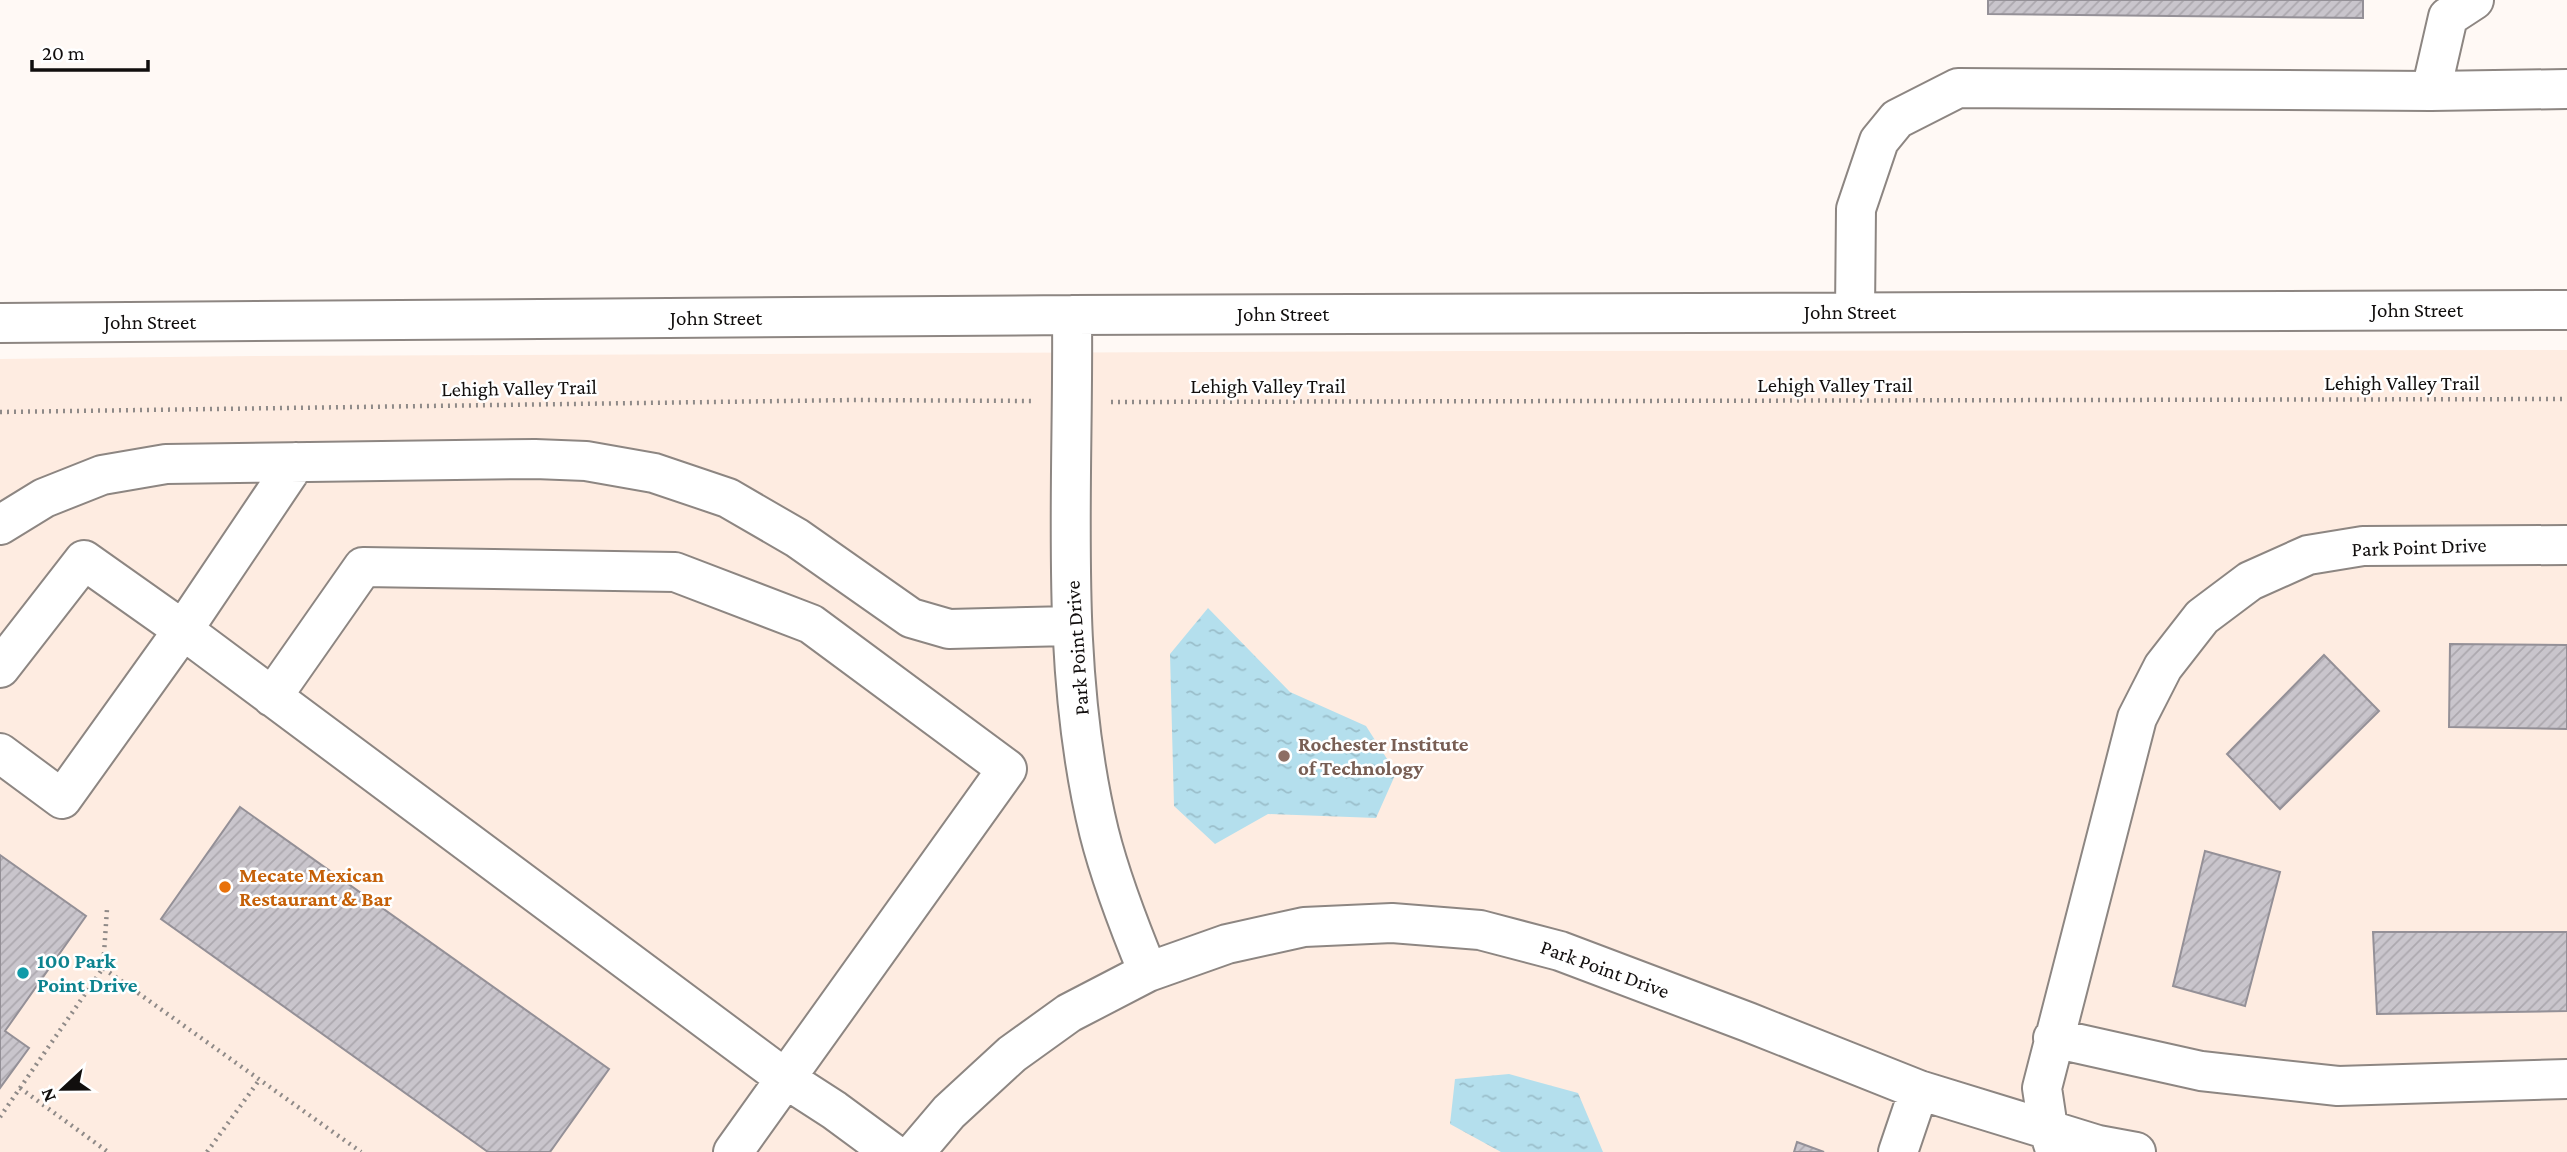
<svg xmlns="http://www.w3.org/2000/svg" width="2567" height="1152" font-family="'Crimson Pro',serif">
<style>
.education{fill:#feece1}
.water{fill:url(#water-ripples)}
.building{fill:url(#building-hatch);stroke:#949097;stroke-width:2}
.lines{fill:none;stroke-linecap:round;stroke-linejoin:round}
.minor-casing{stroke:#8d8682;stroke-width:42}
.path{stroke:#8f8a88;stroke-width:4.5;stroke-dasharray:2 5;stroke-linecap:butt}
.minor{stroke:#fff;stroke-width:38}
.education-dot{fill:#8d6e63;stroke:#fff;stroke-width:2.5}
.food-dot{fill:#e8710a;stroke:#fff;stroke-width:2.5}
.culture-dot{fill:#0f9aa8;stroke:#fff;stroke-width:2.5}
.labels{text-anchor:middle;stroke-width:5;stroke-linejoin:round;paint-order:stroke}
.street-label{font-size:21px;fill:#110e0d;stroke:#fff}
.education-label{font-size:21px;font-weight:bold;fill:#785e54;stroke:#fff;text-anchor:start}
.food-label{font-size:21px;font-weight:bold;fill:#c56008;stroke:#fff;text-anchor:start}
.culture-label{font-size:21px;font-weight:bold;fill:#0d838f;stroke:#fff;text-anchor:start}
</style>
<defs>
<pattern id="water-ripples" width="26" height="14" patternUnits="userSpaceOnUse" patternTransform="scale(1.75)"><rect width="26" height="14" fill="#b4dfed"/><path d="M2 4q2-2 4 0t4 0M15 11q2-2 4 0t4 0" fill="none" stroke="#9abeca"/></pattern>
<pattern id="building-hatch" width="6" height="6" patternUnits="userSpaceOnUse" patternTransform="scale(1.75)"><rect width="6" height="6" fill="#c9c5cc"/><path d="M-1 1l2-2M0 6l6-6M5 7l2-2" fill="none" stroke="#aca8ae"/></pattern>
</defs>
<rect width="100%" height="100%" fill="#fff9f5"/>
<!-- education -->
<path class="education" d="M2567,350V1152H0V359L253,356L1469,351Z"/>
<!-- water -->
<path class="water" d="M1208,608L1290,692L1366,726L1396,773L1376,818L1268,814L1215,844L1174,806L1170,654Z
M1509,1074L1578,1093L1603,1152H1501L1450,1124L1455,1079Z"/>
<!-- building -->
<path class="building" d="M1988,0H2363V18L1988,14Z
M2450,644L2567,645V729L2449,727Z
M2324,655L2379,711L2280,809L2227,754Z
M240,807L609,1069L550,1152H488L161,919Z
M2205,851L2280,872L2245,1006L2173,986Z
M0,855L86,916L5,1031L29,1048L0,1088Z
M2373,932H2567V1011L2377,1014Z
M1797,1142L1824,1152H1794Z"/>
<g class="lines">
<!-- minor casing -->
<g class="minor-casing">
<path id="minor" d="M2431,91L2567,89
M1855,312L1856,209L1879,141L1897,119L1958,88L2431,91L2448,17L2474,0
M1072,315C1074,486 1058,664 1099,832C1111,880 1129,926 1148,972
M0,323L1072,315L2567,310
M0,525L44,498L102,475L166,464L535,459L586,461L654,473L728,498L797,538L911,618L949,629L1071,626
M0,668L84,560L183,630L786,1079L834,1110L891,1152
M272,697L363,567L675,572L811,624L1007,769L733,1152
M0,753L62,799L183,630L296,462
M2053,1038L2201,1071L2338,1086L2567,1079
M2055,1150L2048,1128L2042,1088L2137,718L2163,667L2202,617L2250,581L2308,555L2363,546L2567,545
M915,1152L949,1112L1012,1054L1069,1013L1148,972L1227,944L1304,927L1392,923L1480,930L1560,951L1748,1022L1919,1090L2098,1145L2136,1152
M1898,1152L1919,1090"/>
</g>
<!-- path -->
<path class="path" d="M1111,402L2567,399
M0,412L854,400L1035,401
M103,968L107,909
M20,1088L108,1152
M0,1117L103,968L361,1152
M207,1152L260,1079"/>
<!-- minor -->
<use href="#minor" class="minor"/>
</g>
<!-- markers -->
<circle class="education-dot" cx="1284" cy="756" r="7"/>
<circle class="food-dot" cx="225" cy="887" r="7"/>
<circle class="culture-dot" cx="23" cy="973" r="7"/>
<g class="labels">
<!-- street labels -->
<g class="street-label">
<text x="2417" y="317">John Street</text>
<text x="1850" y="319">John Street</text>
<text x="1283" y="321">John Street</text>
<text x="716" y="325">John Street</text>
<text x="150" y="329">John Street</text>
<text x="2402" y="390">Lehigh Valley Trail</text>
<text x="1835" y="392">Lehigh Valley Trail</text>
<text x="1268" y="393">Lehigh Valley Trail</text>
<text transform="translate(519 388) rotate(-1)" y="7">Lehigh Valley Trail</text>
<text transform="translate(2419 547) rotate(-2)" y="7">Park Point Drive</text>
<text transform="translate(1077 648) rotate(-94)" y="7">Park Point Drive</text>
<text transform="translate(1605 969) rotate(20)" y="7">Park Point Drive</text>
</g>
<!-- education labels -->
<g class="education-label">
<text x="1298" y="751">Rochester Institute<tspan x="1298" dy="24">of Technology</tspan></text>
</g>
<!-- food labels -->
<g class="food-label">
<text x="239" y="882">Mecate Mexican<tspan x="239" dy="24">Restaurant &amp; Bar</tspan></text>
</g>
<!-- culture labels -->
<g class="culture-label">
<text x="37" y="968">100 Park<tspan x="37" dy="24">Point Drive</tspan></text>
</g>
</g>
<!-- north arrow -->
<g transform="translate(63 1089) rotate(248)" stroke="#ffffff" stroke-width="5" paint-order="stroke">
<path d="M0-5L12 26L0 18L-12 26Z" fill="#110e0d"/>
<text y="-10" font-size="19" font-weight="bold" text-anchor="middle" fill="#110e0d">N</text>
</g>
<!-- scale -->
<path d="M32 60v10h116v-10" fill="none" stroke="#110e0d" stroke-width="3.5"/>
<text x="42" y="60" font-size="21" fill="#110e0d" stroke="#ffffff" stroke-width="5" paint-order="stroke">20 m</text>
</svg>
